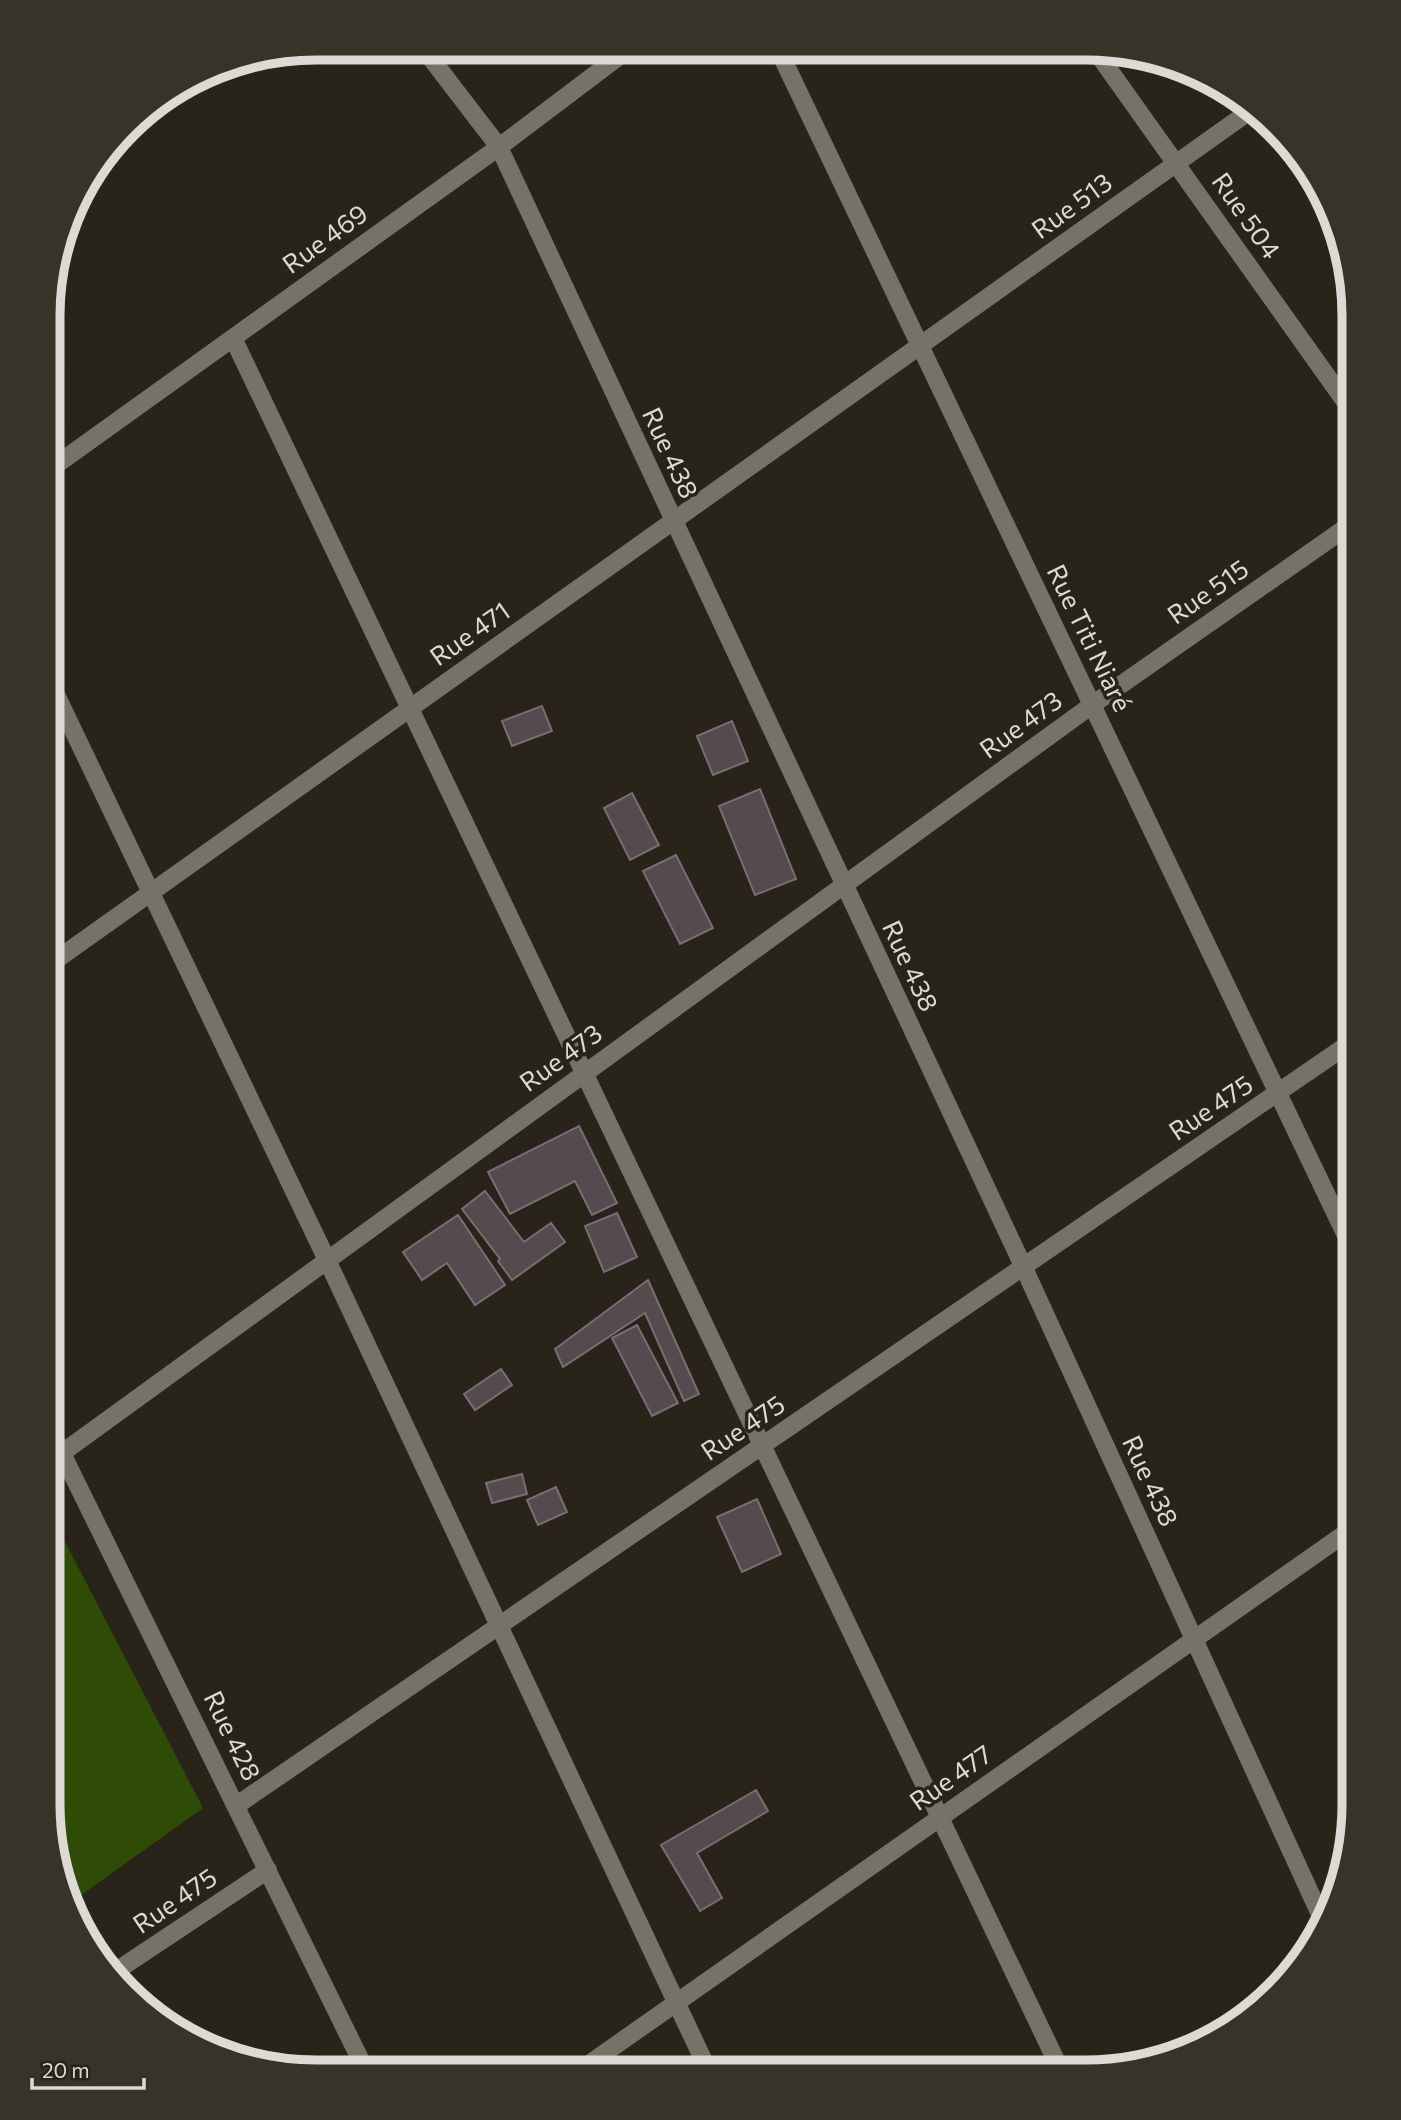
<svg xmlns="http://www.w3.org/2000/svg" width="1401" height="2120" font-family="Commissioner,sans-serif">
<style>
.green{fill:#2e4c06}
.building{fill:#564a4f;stroke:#7a6d73;stroke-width:2}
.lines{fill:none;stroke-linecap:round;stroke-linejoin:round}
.minor{stroke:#777267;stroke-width:18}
.tertiary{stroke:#777267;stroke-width:18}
.secondary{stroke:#777267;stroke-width:18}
.labels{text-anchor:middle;stroke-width:7;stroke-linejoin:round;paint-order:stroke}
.street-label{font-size:26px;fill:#dcdad4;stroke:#28241a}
.rim{fill:none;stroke:#dcdad4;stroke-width:9}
</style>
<rect width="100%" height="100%" fill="#28241a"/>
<!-- green -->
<path class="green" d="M48,1509L203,1808L67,1905L47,1804Z"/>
<!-- building -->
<path class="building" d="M542,706L552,731L512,746L502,721Z
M732,721L748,761L713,775L697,736Z
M760,789L796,879L755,895L719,806Z
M632,793L659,845L630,860L604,808Z
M676,855L713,928L680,944L643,871Z
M579,1126L617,1203L592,1215L575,1181L510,1214L488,1172Z
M485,1191L524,1242L551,1223L565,1242L512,1280L498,1261L500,1259L462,1209Z
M617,1213L637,1257L604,1272L585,1226Z
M458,1215L505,1285L475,1305L447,1263L422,1280L403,1252Z
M648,1280L699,1394L684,1401L645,1313L563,1367L555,1349Z
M637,1325L678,1403L652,1416L612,1338Z
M501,1369L512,1385L475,1410L464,1394Z
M522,1474L527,1494L492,1503L486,1483Z
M556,1487L567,1512L538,1525L527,1500Z
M757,1499L781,1554L742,1572L717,1517Z
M756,1790L768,1811L697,1853L722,1898L700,1911L661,1845Z"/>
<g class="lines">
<!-- minor -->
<path class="minor" d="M423,48L499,147L1024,1268L1324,1923
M1095,50L1354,414
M233,338L1062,2073
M49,470L499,147L630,48
M49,680L327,1260L709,2072
M62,1453L1092,705L1354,522
M237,1805L1353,1041
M110,1975L268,1870
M579,2071L1353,1528"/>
<!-- tertiary -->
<path class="tertiary" d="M49,965L1254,108
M48,1425L366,2071"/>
<!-- secondary -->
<path class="secondary" d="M778,49L1353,1250"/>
</g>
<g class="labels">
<!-- street labels -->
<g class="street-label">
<text transform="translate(1072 206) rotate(-36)" y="9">Rue 513</text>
<text transform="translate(1246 216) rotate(55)" y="9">Rue 504</text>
<text transform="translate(325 239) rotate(-36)" y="9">Rue 469</text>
<text transform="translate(670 453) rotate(65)" y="9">Rue 438</text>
<text transform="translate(1208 592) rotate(-35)" y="9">Rue 515</text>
<text transform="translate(470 634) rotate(-35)" y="9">Rue 471</text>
<text transform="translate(1089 638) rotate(64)" y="9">Rue Titi Niaré</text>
<text transform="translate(1021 725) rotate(-36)" y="9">Rue 473</text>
<text transform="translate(910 966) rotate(65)" y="9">Rue 438</text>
<text transform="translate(561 1058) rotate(-36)" y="9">Rue 473</text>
<text transform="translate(1211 1108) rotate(-34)" y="9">Rue 475</text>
<text transform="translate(743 1428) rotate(-34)" y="9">Rue 475</text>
<text transform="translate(1150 1481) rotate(65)" y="9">Rue 438</text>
<text transform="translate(232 1736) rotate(64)" y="9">Rue 428</text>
<text transform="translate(951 1778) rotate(-35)" y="9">Rue 477</text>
<text transform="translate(175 1901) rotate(-34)" y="9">Rue 475</text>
</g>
</g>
<!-- crop -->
<path d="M0 0H1401V2120H0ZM316 60H1086A256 256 0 0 1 1342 316V1804A256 256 0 0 1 1086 2060H316A256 256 0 0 1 60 1804V316A256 256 0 0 1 316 60Z" fill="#363329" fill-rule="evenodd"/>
<path class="rim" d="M316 60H1086A256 256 0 0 1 1342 316V1804A256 256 0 0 1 1086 2060H316A256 256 0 0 1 60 1804V316A256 256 0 0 1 316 60Z"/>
<!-- scale -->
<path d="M32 2078v10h112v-10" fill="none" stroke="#dcdad4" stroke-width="3.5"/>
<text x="42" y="2078" font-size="21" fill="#dcdad4" stroke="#28241a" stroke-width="5" paint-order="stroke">20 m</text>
</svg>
